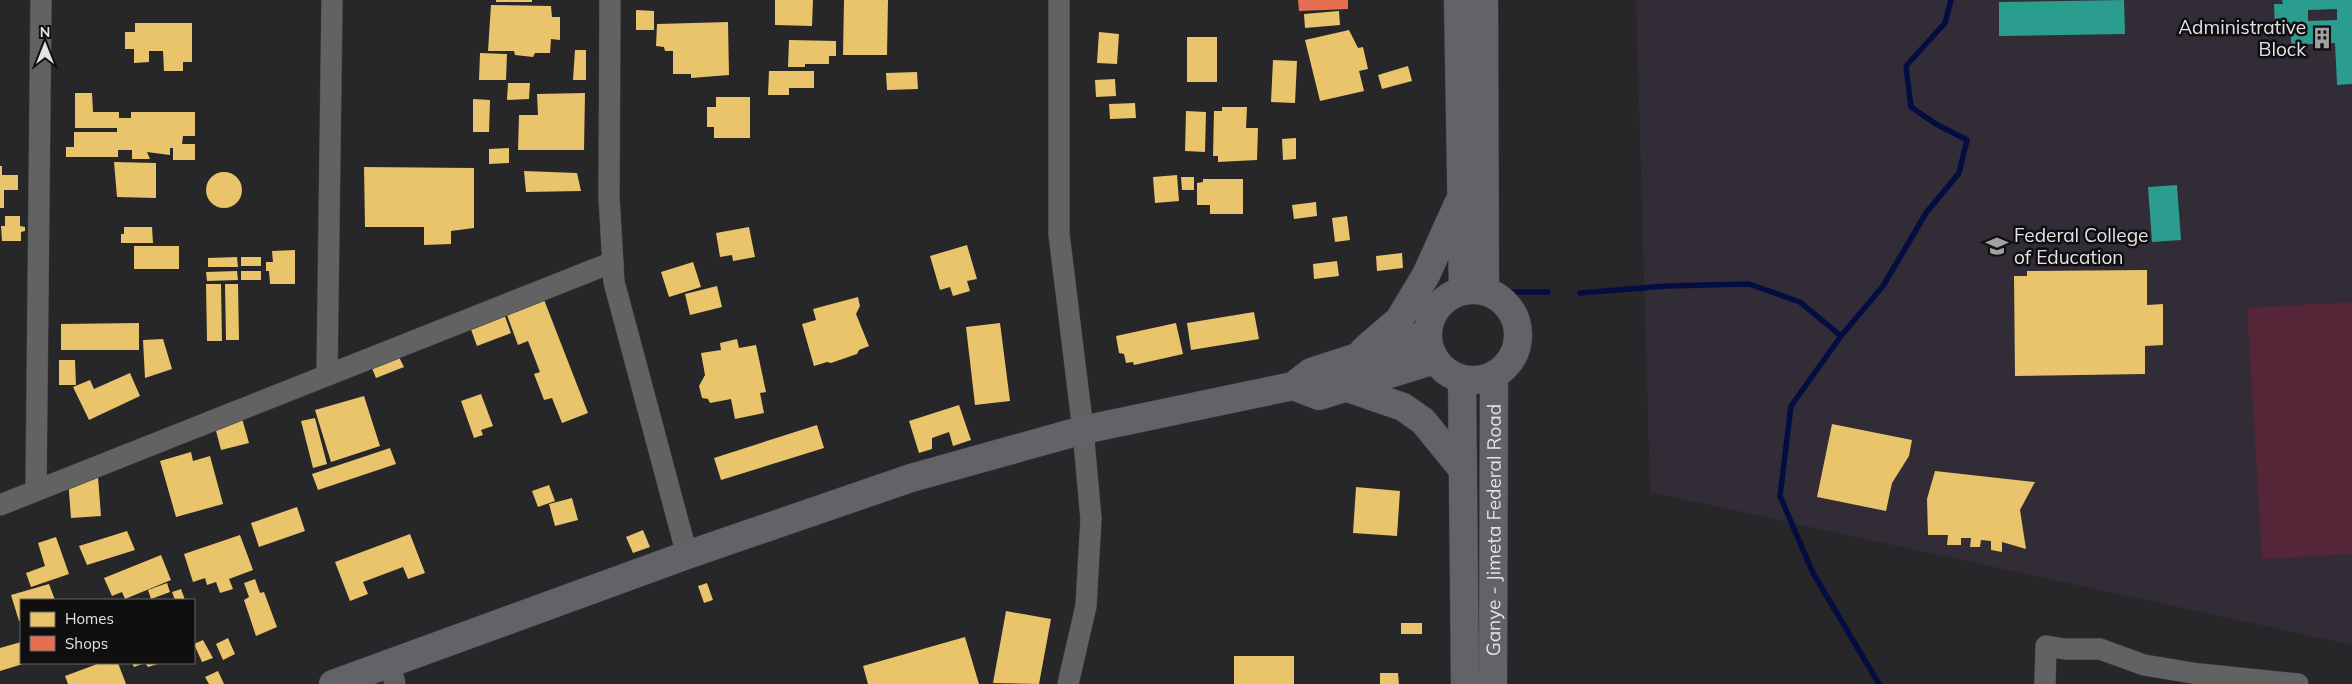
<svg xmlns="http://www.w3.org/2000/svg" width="2352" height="684" font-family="Mulish,sans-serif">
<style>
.built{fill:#312c35}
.pitch{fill:#552538}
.homes{fill:#e9c46a}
.shops{fill:#e76f51}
.schools{fill:#2a9d8f;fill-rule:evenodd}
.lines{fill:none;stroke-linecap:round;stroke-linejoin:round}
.stream{stroke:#040d41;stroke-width:5.5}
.minor-casing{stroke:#424143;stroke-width:22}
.major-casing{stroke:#424143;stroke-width:29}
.minor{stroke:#626263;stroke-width:21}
.major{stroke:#636269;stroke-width:28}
.labels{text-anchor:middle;stroke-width:5;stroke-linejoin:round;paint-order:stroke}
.poi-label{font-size:19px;fill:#e4e2e5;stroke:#100f10;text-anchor:end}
.street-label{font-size:19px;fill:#e4e2e5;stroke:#100f10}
</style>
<rect width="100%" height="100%" fill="#272628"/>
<!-- built -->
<path class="built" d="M1636,0H2352V645L1650,492Z"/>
<!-- pitch -->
<path class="pitch" d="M2352,302V554L2262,559L2247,308Z"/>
<!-- homes -->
<path class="homes" d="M496,0H532V2H496Z
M775,0H813L812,26L775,25Z
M844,0H888L887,55H843Z
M491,5L551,6L552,17H560V40L551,39L550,53H535L533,57L515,55L514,51H488Z
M636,10L654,11V30H636Z
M1339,11L1340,25L1305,28L1304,14Z
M728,22L729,75L691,78V74H673V51H665L664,47L656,46L657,24Z
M135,23H192V62H183V71H164L163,51H149V62L134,63V49H125V32H135Z
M1349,30L1358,48L1363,47L1368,69L1359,71L1364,91L1320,101L1305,40Z
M1099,32L1119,34L1117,64L1097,63Z
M1187,37H1217V82H1187Z
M789,40L836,41V56H829V64H805V67H788Z
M575,50H586V80H573Z
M480,53L507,54L506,80H479Z
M1273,60L1297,61L1295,103L1271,102Z
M1408,66L1412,81L1382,89L1378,75Z
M769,71H814V88H789V95H768Z
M917,72L918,89L887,90L886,73Z
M1115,79L1116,96L1096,97L1095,80Z
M508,83H530L529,99L507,100Z
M75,93H92L93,112H119V118H131V112H195V136H183L182,144H195V160H173V148H170V155L147,152L150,159H132V150H118V157H66V147H74V132H117V128H75Z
M585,93L584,150H518L519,115H538L537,94Z
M716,97H750V138H714V127H707V107H716Z
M473,99L490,100L489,132H473Z
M1135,103L1136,118L1110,119L1109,104Z
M1222,107H1247L1246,128H1258L1257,160L1218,162V156H1213L1214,111H1222Z
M1186,111L1206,112L1205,152L1185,151Z
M1296,138V159L1283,160L1282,139Z
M509,148V163L489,164V149Z
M114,162L156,163V198L117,197Z
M0,166H2V175H18V190H4V208H0Z
M364,167L474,168V228L451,231V244L424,245V227H365Z
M524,171L577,173L581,191L526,192Z
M206 190a18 18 0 1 1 36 0a18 18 0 1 1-36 0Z
M1177,175L1179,201L1155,203L1153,177Z
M1181,177H1194V190H1182Z
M1203,179H1243V214H1210V205H1197V183L1203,182Z
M1316,202L1317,216L1294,219L1292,205Z
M5,216H20V226L25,227V231L21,232V241H2L1,226H5Z
M1347,216L1350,240L1335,242L1332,218Z
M124,227H152L153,243H121V234H124Z
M749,227L755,257L733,261L732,255L720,257L716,233Z
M967,245L977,279L967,281L970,291L953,296L950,287L940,290L930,256Z
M134,246H179V269H134Z
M295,250V284H270L269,271H266V262H273L272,251Z
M1402,253L1403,268L1377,271L1376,256Z
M237,257L238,267H208V258Z
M241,257H261V266H241Z
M1337,261L1339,276L1314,279L1313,264Z
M693,262L701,287L669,297L661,272Z
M2147,270V305L2163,304V345L2145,346V374L2015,376L2014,276H2027V271Z
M237,271L238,280L207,281L206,272Z
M241,271H261V280H241Z
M206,284H221L222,341H207Z
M225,284H238L239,340H226Z
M717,286L722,307L690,315L685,294Z
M541,292L588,413L562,423L552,398L544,400L534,374L540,372L528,341L518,345L504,307Z
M858,297L860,306L856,314L869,346L859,350L857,354L831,363L827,362L814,366L802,324L816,320L813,309Z
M503,311L511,333L477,346L469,324Z
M1254,312L1259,339L1191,350L1187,323Z
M139,323V350H61V324Z
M1000,323L1010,401L975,405L966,327Z
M1176,323L1183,354L1134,365L1133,362L1126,363L1124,354L1119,353L1116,336Z
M163,339L172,369L145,378L143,340Z
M737,339L739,348L756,345L766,392L760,393L764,413L735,419L731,399L710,403L708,399L702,398L699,386L705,375L701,353L721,350L720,343Z
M398,355L404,367L376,378L371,366Z
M59,360H75L76,385H59Z
M130,373L140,396L89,420L73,387L90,380L94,389Z
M481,394L493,426L481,430L483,435L474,438L461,401Z
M364,396L380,446L331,462L315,410Z
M959,405L971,440L953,446L949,432L932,438V449L919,453L909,421Z
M241,415L249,443L221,450L214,423Z
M315,418L327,464L313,468L301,421Z
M1832,424L1912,440L1909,456L1892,483L1886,511L1817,497Z
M817,425L824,448L721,480L714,458Z
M390,448L396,464L318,490L312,474Z
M191,452L193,461L210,456L223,504L176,517L160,461Z
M1935,471L2035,482L2020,510L2026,549L2002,542V552L1991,550V541L1981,540L1980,547H1970L1971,538H1961V545H1947L1948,535H1928L1927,499Z
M98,477L101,516L71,518L68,479Z
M549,485L555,501L538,507L532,491Z
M1356,487L1400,491L1397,536L1353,533Z
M572,498L578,520L555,526L549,504Z
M297,507L305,531L259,547L251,523Z
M643,530L650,547L633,553L626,537Z
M127,531L135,550L87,565L79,546Z
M410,534L425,573L408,579L403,567L363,582L368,594L350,601L335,562Z
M240,535L253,570L229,579L233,589L220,593L216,582L207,585L205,578L193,582L184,554Z
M56,537L69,574L31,587L26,573L45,566L38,543Z
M161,555L171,580L125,599L122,592L112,596L104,578Z
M255,579L260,593L264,592L277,627L256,636L244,600L249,597L244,583Z
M167,583L170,592L151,599L148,590Z
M707,583L713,600L704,603L698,586Z
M49,584L55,600H21V621H19L11,595Z
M181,589L185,600H175L172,592Z
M1006,611L1051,619L1039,684L993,683Z
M1401,623H1422V634H1401Z
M965,637L979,684H868L863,666Z
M228,638L235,654L223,660L216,644Z
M203,640L213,658L202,662L194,644Z
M21,642V663H26L0,671V648Z
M1234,656H1294V684H1234Z
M100,663H118L126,684H68L65,676Z
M132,663H161L148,667L145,663L134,667Z
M218,671L224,684H209L205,677Z
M1380,673H1398L1399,684H1380Z"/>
<!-- shops -->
<path class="shops" d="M1298,0H1348V9L1299,11Z"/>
<!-- schools -->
<path class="schools" d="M2124,0L2125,34L1999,36V2Z
M2282,0H2352V84L2337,85L2335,43L2291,45V33H2284V27L2275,28L2274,4H2283ZM2337,9V20L2308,21V10Z
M2177,185L2181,240L2152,242L2148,187Z"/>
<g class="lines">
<!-- stream -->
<path class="stream" d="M1511,292H1548
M1580,293L1666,286L1749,284L1800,302L1841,336
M1879,684L1813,573L1780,496L1791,406L1841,336L1883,286L1926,213L1959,173L1967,140L1936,124L1911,107L1906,66L1945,23L1951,0"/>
<!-- minor casing -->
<g class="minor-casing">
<path id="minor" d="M610,0L609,197L614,282L687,555
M1059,0V234L1083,430L1091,519L1086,606L1068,684
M327,375L332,0
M36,490L41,0
M0,505L613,262
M390,664L395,684
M2045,684L2046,646L2065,649H2100L2144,665L2199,674L2298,684"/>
</g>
<!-- major casing -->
<g class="major-casing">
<g id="major">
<path d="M1458,0L1463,291"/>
<path d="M1484,0L1485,291"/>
<circle cx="1473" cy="335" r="45"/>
<path d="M1364,350L1399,320L1426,275L1458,204"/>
<path d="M1462,379L1465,684"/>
<path d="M1293,386L1319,396L1435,360"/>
<path d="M1348,388L1403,407L1423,421L1463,470"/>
<path d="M333,684L687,555L911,478L1083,430L1293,386L1311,372L1428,334"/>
<path id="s1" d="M1493,684L1494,376"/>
</g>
</g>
<!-- minor -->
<use href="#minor" class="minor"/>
<!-- major -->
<use href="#major" class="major"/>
</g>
<!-- icons -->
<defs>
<g id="building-bare" transform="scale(1.725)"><path d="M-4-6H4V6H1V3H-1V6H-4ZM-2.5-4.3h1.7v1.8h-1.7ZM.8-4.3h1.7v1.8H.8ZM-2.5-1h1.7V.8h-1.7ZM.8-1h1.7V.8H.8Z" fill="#a2a0a3" stroke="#100f10" stroke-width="2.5" paint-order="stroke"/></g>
<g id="school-bare" transform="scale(1.725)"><path d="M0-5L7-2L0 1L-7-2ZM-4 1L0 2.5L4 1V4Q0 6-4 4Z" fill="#a2a0a3" stroke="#100f10" stroke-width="2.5" paint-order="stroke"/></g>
</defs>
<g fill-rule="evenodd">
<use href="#building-bare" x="2322" y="38"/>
<use href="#school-bare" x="1997" y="246"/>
</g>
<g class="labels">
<!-- poi labels -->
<g class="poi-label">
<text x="2306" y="34">Administrative<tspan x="2306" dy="22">Block</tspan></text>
<text x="2014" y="242" text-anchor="start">Federal College<tspan x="2014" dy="22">of Education</tspan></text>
</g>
<!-- street labels -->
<g class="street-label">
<text dy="7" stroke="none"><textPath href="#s1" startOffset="154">Ganye - Jimeta Federal Road</textPath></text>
</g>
</g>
<!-- legend -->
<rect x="20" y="599" width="175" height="65" fill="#100f10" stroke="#656365"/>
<rect x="30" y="612" width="25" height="15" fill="#e9c46a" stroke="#656365"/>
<text x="65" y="624" font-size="15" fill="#e4e2e5">Homes</text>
<rect x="30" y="636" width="25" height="15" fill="#e76f51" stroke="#656365"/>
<text x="65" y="649" font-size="15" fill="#e4e2e5">Shops</text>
<!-- north arrow -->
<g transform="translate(45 45)" stroke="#100f10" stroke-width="4" paint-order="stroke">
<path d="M0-4L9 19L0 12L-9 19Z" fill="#e4e2e5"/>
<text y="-8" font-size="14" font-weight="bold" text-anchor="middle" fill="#e4e2e5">N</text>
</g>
</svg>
